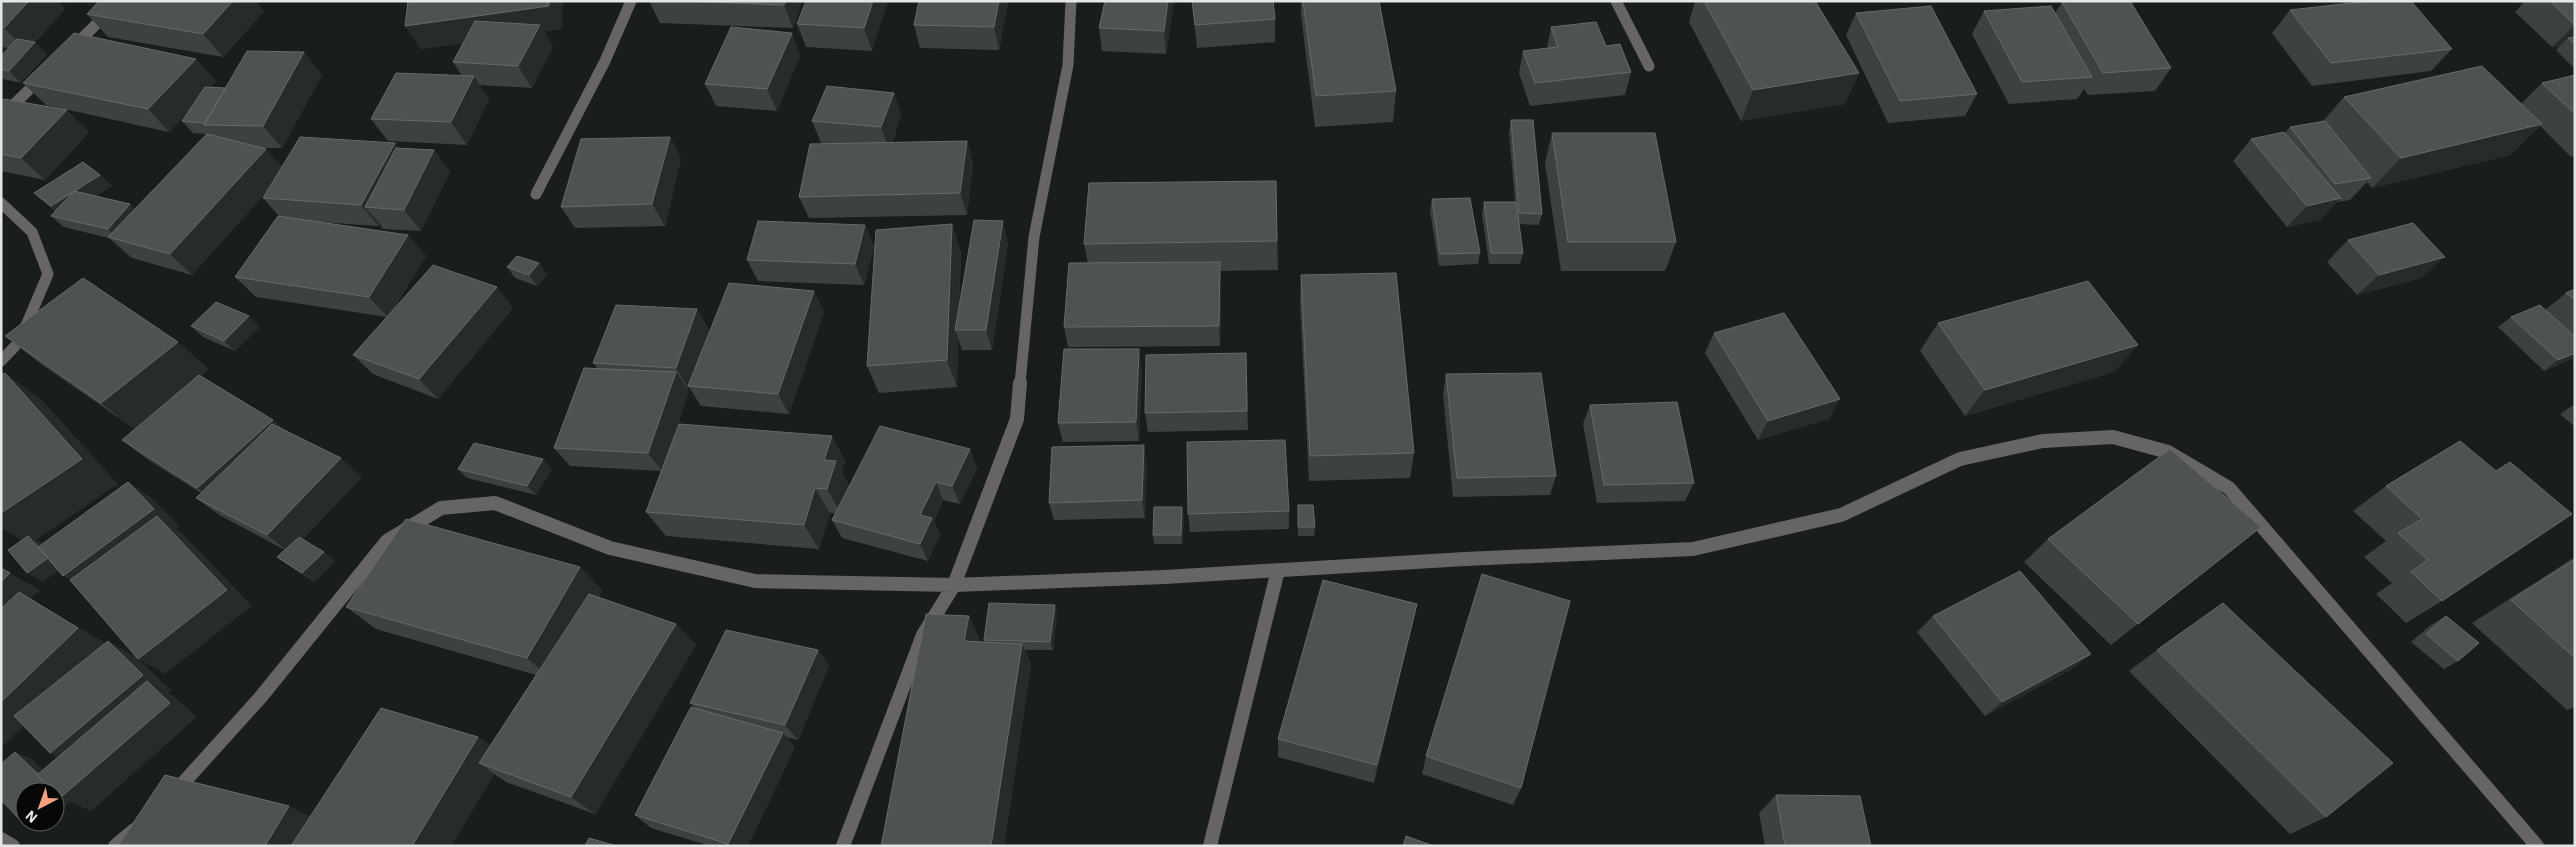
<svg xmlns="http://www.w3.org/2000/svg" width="2576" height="847" font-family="'IBM Plex Sans',sans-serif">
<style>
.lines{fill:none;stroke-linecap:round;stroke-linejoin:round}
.minor-far1{stroke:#666564;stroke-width:11}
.minor{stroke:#666564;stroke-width:14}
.wall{fill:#3d4141}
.shaded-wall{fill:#272b2b}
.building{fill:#4f5252;stroke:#666a6a}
</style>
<rect width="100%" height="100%" fill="#1a1d1d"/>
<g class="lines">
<!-- minor-far1 -->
<path class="minor-far1" d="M1616,1L1649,66
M73,47L120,1
M1,117L41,78
M536,194L605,61L631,1
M1,203L32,232L48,274L19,342L1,361
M1020,384L1034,237L1068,65L1071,1"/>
<!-- minor -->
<path class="minor" d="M175,792L260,698L387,541L441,508L495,503L610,548L755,581L954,585L1165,577L1465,559L1693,549L1841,515L1960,459L2043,441L2113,437L2168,452L2229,488L2537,846
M1,839L13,846
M115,846L134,830
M843,846L923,635L954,585L1017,419L1020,383
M1210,846L1278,570"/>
</g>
<!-- wall -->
<path class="wall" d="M1,1L65,9L35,42L47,54L21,83L3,79L1,78V56L9,48L1,47Z
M649,1H802L793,28L660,23Z
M888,1L872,51L806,47L797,24Z
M1008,1L999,50L920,48L914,25Z
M1105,1H1174L1166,54L1102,51L1099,28Z
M1192,1H1273L1275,19V42L1197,48Z
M1301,1H1379L1396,91L1393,122L1315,127L1301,15Z
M1695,1H1815L1859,73L1845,104L1741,121L1689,22Z
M2525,1H2575V69L2556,50L2560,46L2552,47L2515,12Z
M2062,2L2171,68L2155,91L2088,95L2084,89L2077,99L2009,104L1972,34L1984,11L2055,13Z
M2290,10L2452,49L2431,71L2312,86L2272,33Z
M264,11L223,57L108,37L87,14Z
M1856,13L1977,94L1965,116L1888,123L1846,35Z
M405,26L562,29L544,31L553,47L532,88L480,85L489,99L467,145L388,141L371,119L462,76L453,62L463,43L421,49Z
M1551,27L1606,46L1631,72L1625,95L1530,106L1519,73L1523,51L1547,48Z
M792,33L800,56L777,111L716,106L705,84Z
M304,52L322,75L282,148H262L282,166L395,143L399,148L434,150L450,172L421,231L383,229L380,224L379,226L318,222L408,235L426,256L391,313L513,308L438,399L373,374L353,355L387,317L256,297L235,277L280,217L263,198L266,192L192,275L132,258L109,238L64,227L51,216L55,211L34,193L100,175L112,186L96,196L135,209L206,134L193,133L182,121L191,108L169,132L46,105L23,83L216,81L210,87L226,88Z
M2575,75V156L2571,157L2540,126L2510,155L2372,188L2367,182L2350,200L2337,202L2320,220L2287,227L2233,161L2251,139L2285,133L2290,127L2322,122L2344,97L2521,104L2542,83Z
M894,93L901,115L892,143L967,141L973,163L967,215L809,218L799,197L827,144L821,143L812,121Z
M1,102L89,132L45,180L1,171Z
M1511,120L1542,214L1539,225L1519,224L1523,253L1520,264H1489L1482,214L1484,202H1515L1509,132Z
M1552,133L1676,242L1665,271H1561L1545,163Z
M670,137L681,159L665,226L575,228L561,207Z
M1276,181L1278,270L1220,271L1221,283L1220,346L1068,347L1064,327L1088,263L1084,244Z
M1432,199L1480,253L1478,264L1439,266L1430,211Z
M952,224L961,253L959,307L1008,243L992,350H962L958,338L957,387L879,393L867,366Z
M865,225L874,247L864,285L758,281L747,260Z
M2348,240L2421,278L2357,295L2327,262Z
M539,263L547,275L537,286L515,278L507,267Z
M1301,275L1414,453L1410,478L1309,481L1300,303Z
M2575,289V357L2572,359L2544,371L2498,327L2511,317L2545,310L2566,293Z
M814,291L824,312L789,414L701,406L689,387L688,388H686L689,391L667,457L832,436L845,461L842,472L849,486L970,449L977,468L960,504L943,500L934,521L940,535L928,561L842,538L832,520L835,513H830L819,549L666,536L646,512L662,471L570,466L554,448L597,368L593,363L697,309L709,330L696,368Z
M1938,323L2138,345L2114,372L1965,416L1920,351Z
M191,326L260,327L235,351L203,337Z
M1714,333L1829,419L1758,440L1705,353Z
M5,336L209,369L200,376L283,429L362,477L303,539L324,552L335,562L314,582L290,566L277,557L285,550L221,516L196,498L201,493L147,459L122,440L135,429L41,364Z
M1142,369L1139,441L1063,442L1058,423Z
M1247,373L1248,430L1148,432L1145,413Z
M1446,374L1556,476L1550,495L1453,497L1443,394Z
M2575,404V427L2560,414Z
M1590,405L1694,483L1685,501L1597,503L1583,424Z
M2460,441L2442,601L2406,623L2376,594L2392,583L2364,557L2386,541L2353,511L2386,486Z
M1147,463L1145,518L1054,520L1049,503Z
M458,469H552L536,495L467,478Z
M1298,505L1315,527L1314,536H1298Z
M1182,507L1184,517L1182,544H1154L1153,535Z
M1289,511V529L1190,532L1188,514Z
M2261,527L2111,645L2024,562L2048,539Z
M2575,557V707L2567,710L2472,623Z
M580,567L602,590L598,598L676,624L696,645L595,814L506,782L494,774L451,846H118L310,816L478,737L490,746L536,675L376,629L346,607Z
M1417,604L1412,626L1374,783L1278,757V739Z
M1057,613L1053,650H1025L1031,665L1004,846L969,616L979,638L978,642H985L984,640Z
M1933,616L2091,654L2072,669L1985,716L1917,632Z
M2446,616L2458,661L2444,669L2411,642L2431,625Z
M818,650L829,666L798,740L786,737L795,747L748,846H710L651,828L635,815L695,708L690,703Z
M2157,650L2326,817L2290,834L2129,671Z
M1426,756L1521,788L1513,805L1422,774Z
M1776,795L1871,846H1765L1759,813Z"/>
<!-- shaded-wall -->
<path class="shaded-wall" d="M29,1H58L65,9L27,50L4,28Z
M233,1H256L264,11L223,57L203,34Z
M549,1H563L562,29L544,31L553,47L532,88L518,66L536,32L421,49L405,26Z
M786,1H802L793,28L784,5Z
M873,1H888L872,51L864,28Z
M999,1H1008L999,50L994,27Z
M1168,1H1174L1166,54L1164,31Z
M2575,25V43L2568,38L2560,46L2552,47Z
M792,33L800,56L777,111L767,89Z
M35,42L47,54L21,83L9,71Z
M304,52L322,75L282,148L263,126Z
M196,59L216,81L169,132L148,109Z
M1859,73L1845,104L1741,121L1753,90Z
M474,76L489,99L467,145L451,122Z
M894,93L901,115L889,150L881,127Z
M67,110L89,132L45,180L21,158Z
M2542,124L2510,155L2372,188L2401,158Z
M670,137L681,159L665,226L652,204Z
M967,141L973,163L967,215L960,193Z
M395,143L412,165L365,207L380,224L379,226L361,205Z
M266,149L286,171L192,275L170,254Z
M434,150L450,172L421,231L404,210Z
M100,175L112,186L63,218L51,206Z
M2341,198L2320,220L2287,227L2307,206Z
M130,204L143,216L120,241L108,229Z
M1003,221L1008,243L992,350L986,330Z
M952,224L961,253L958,330H955L958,338L957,387L947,360Z
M865,225L874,247L864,285L855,264Z
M408,235L426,256L388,317L369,297Z
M2445,257L2421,278L2357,295L2379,275Z
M1220,262L1221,283L1220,346L1219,326Z
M539,263L547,275L537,286L529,275Z
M497,287L513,308L438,399L419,379Z
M814,291L824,312L789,414L778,394Z
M697,309L709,330L688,388L676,368Z
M249,316L260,327L235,351L224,341Z
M178,342L209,369L135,430L101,403Z
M2138,345L2114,372L1965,416L1985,390Z
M1139,349L1142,369L1139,441L1136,422Z
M1246,353L1247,373L1248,430L1247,411Z
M2575,353V357L2572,359L2544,371L2558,360Z
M676,372L689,391L662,471L648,453Z
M5,373L42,400L118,484L36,540L44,545L63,567L43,582L27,573L29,545L1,528Z
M1840,399L1829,419L1758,440L1768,421Z
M273,420L295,439L222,506L197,488Z
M832,436L845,461L842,472L849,486L841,514L827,489L824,460Z
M1144,445L1147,463L1145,518L1142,500Z
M970,449L977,468L960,504L952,486Z
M341,458L362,477L290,553L267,535Z
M543,459L552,469L536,495L527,486Z
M128,482L154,500L180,527L176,529L183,534L252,606L165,674L138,659L92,592L63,576Z
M936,482L943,500L934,521L940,535L928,561L920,544V515Z
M815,488L830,513L819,549L804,525Z
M1182,507L1184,517L1182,544L1181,535Z
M324,552L335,562L314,582L302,573Z
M580,567L602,590L551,679L527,658Z
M1,568L40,590L30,599L107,644L3,746L1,745Z
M1417,604L1412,626L1374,783L1377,765Z
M1055,605L1057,613L1053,650L1050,642Z
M969,616L979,638L975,662L964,641Z
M676,624L696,645L595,814L571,797Z
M108,641L136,657L171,690L168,693L174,696L197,717L91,811L70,802L55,815V794L15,752L32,759L66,793L80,767L50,753Z
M1022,644L1031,665L1004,846H991Z
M818,650L829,666L798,740L785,725Z
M2091,654L2072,669L1985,716L2002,702Z
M783,733L795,747L748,846H731L728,844Z
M478,737L505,756L479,763L494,774L451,846H412Z
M289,806L314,818L298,846H265Z
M25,820V822H47L39,828L22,822Z"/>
<!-- building -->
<path class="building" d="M1,1H29L4,28L1,27Z
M99,1H233L203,34L87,14Z
M408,1H549V6L405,26Z
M684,1H786L784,5Z
M806,1H873L864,28L797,24Z
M919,1H999L994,27L914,25Z
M1105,1H1168L1164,31L1099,28Z
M1192,1H1273L1275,19L1195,25Z
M1303,1H1379L1396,91L1316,96Z
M1704,1H1815L1859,73L1753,90Z
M2072,1H2130L2171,68L2103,73L2062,2Z
M2369,1H2411L2452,49L2331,63L2290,10Z
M2550,1H2575V25Z
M1931,6L1977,94L1900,101L1856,13Z
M2051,6L2092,77L2022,82L1984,11Z
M475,21L540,25L518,66L453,62Z
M1596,22L1606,46L1620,44L1631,72L1535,83L1523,51L1558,47L1551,27Z
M731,27L792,33L767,89L705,84Z
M74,33L196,59L148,109L23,83Z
M2575,37V45L2568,38Z
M17,39L35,42L9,71L1,69V56Z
M247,51L304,52L263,126L204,125Z
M2482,66L2542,124L2401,158L2344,97Z
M396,73L474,76L451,122L371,119Z
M2575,75V114L2542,83Z
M827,86L894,93L881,127L812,121Z
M205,87L226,88L205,123L182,121Z
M4,99L67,110L21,158L1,154V102Z
M1511,120H1533L1542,214L1519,213Z
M2325,121L2371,178L2335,184L2290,127Z
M2284,132L2341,198L2307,206L2251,139Z
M1552,133H1655L1676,242H1568Z
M207,134L266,149L170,254L108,237Z
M300,137L395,143L361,205L263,198Z
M670,137L652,204L561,207L581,139Z
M967,141L960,193L799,197L810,144Z
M396,148L434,150L404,210L365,207Z
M83,162L100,175L51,206L34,193Z
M1276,181L1277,241L1084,244L1089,183Z
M74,191L130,204L108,229L51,216Z
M1470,198L1480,253L1440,254L1432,199Z
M1484,202H1516L1523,253H1491Z
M278,216L408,235L369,297L235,277Z
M974,220L1003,221L986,330H955Z
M758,221L865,225L855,264L747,260Z
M2413,223L2445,257L2379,275L2348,240Z
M952,224L947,360L867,366L876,230Z
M517,256L539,263L529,275L507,267Z
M1220,262L1219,326L1064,327L1069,263Z
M433,265L497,287L419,379L353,355Z
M1396,273L1414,453L1310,456L1301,275Z
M83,278L178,342L101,403L5,336Z
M2088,281L2138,345L1985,390L1938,323Z
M729,283L814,291L778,394L688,386Z
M2575,289V300L2566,293Z
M216,302L249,316L224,341L191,326Z
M616,305L697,309L676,368L593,363Z
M2540,305L2575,337V353L2558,360L2511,317Z
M1784,313L1840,399L1768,421L1714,333Z
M1064,349H1139L1136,422L1058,423Z
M1246,353L1247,411L1145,413L1146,355Z
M584,368L676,372L648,453L554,448Z
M5,373L82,459L1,513V375Z
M1541,373L1556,476L1457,478L1446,374Z
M199,375L273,420L197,488L122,440Z
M1677,402L1694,483L1604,485L1590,405Z
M272,424L341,458L267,535L196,498Z
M679,424L832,436L824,460L836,461L827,489L815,488L804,525L646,512Z
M880,426L970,449L952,486L936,482L920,515L932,518L920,544L832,520Z
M1285,440L1289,511L1188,514L1187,442Z
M2460,441L2496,471L2510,462L2572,514L2442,601L2411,572L2428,560L2398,533L2422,519L2386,486Z
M474,443L543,459L527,486L458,469Z
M1144,445L1142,500L1049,503L1052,447Z
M2170,449L2261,527L2138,624L2048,539Z
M128,482L154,509L63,576L38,547Z
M1298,505H1313L1315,527H1298Z
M1154,507H1182L1181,535H1153Z
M157,516L227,590L138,659L70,580Z
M406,519L580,567L527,658L346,607Z
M28,536L48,558L27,573L8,550Z
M299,537L324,552L302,573L277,557Z
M2575,559V658L2511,600Z
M1,568L10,573L1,582Z
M2020,571L2091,654L2002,702L1933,616Z
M1482,574L1570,601L1521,788L1426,756Z
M1323,580L1417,604L1377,765L1278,739Z
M19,592L78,628L1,702V609Z
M589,594L676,624L571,797L479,763Z
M989,603L1055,605L1050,642L984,640Z
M2223,603L2393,763L2326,817L2157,650Z
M926,614L969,616L964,641L1022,644L991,846H881Z
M2446,616L2479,643L2458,661L2426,634Z
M726,630L818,650L785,725L690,703Z
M108,641L143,675L50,753L14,716Z
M147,681L170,703L60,798L37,775Z
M691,707L783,733L728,844L635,815Z
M381,708L478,737L412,846H291Z
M15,752L38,774L37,775L54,792H25V820L22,822L1,800V764Z
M165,775L289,806L265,846H118Z
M1776,795L1860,796L1871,846H1785Z
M1406,836L1434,846H1403Z
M589,838L617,846H585Z"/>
<!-- border -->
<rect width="2576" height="847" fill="none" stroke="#e5e7e7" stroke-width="5"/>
<!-- north arrow -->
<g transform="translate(40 807) rotate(221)"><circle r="24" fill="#060707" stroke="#5f6161"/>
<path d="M0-4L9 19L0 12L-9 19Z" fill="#f2a080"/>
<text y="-8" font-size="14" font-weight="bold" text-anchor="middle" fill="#e5e7e7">N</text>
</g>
</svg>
